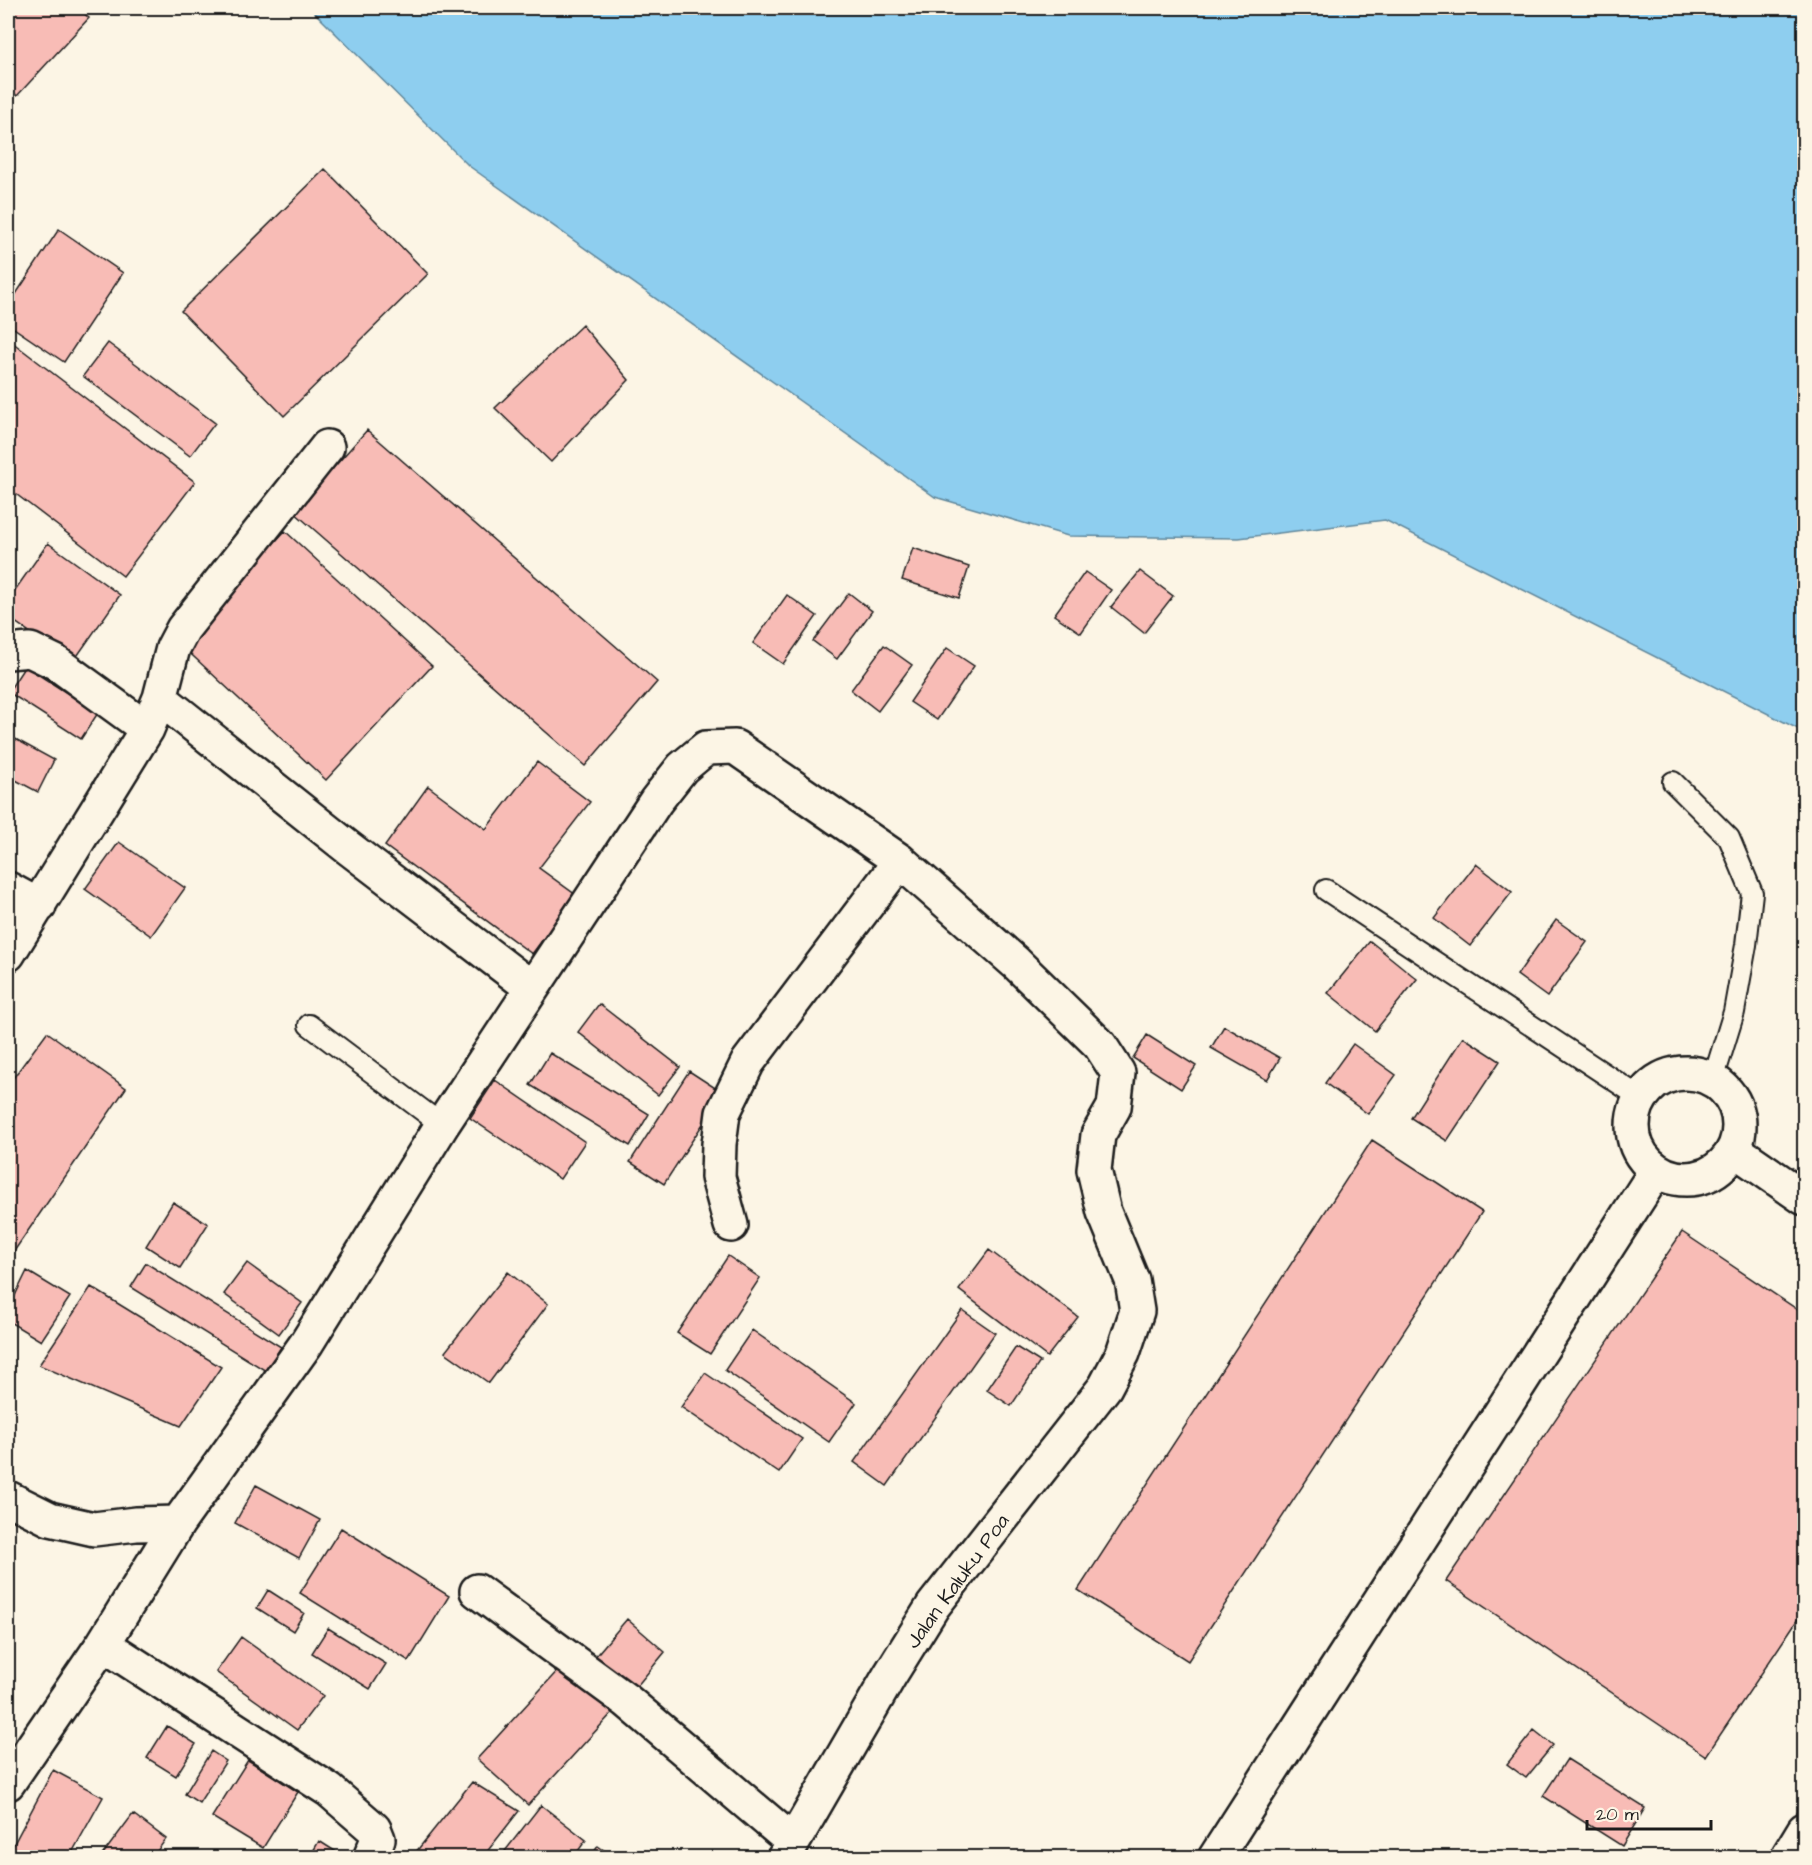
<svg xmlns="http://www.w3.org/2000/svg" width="1812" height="1865" font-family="'Architects Daughter',sans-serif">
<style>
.water{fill:#8eceef;stroke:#60879b;stroke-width:1.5}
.building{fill:#f8bcb6;stroke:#1c1c1c;stroke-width:1.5}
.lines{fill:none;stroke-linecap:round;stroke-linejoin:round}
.service-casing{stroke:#1c1c1c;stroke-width:24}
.minor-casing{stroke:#1c1c1c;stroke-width:38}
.service{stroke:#fcf5e5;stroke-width:20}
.minor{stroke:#fcf5e5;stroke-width:33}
.labels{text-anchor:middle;stroke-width:6;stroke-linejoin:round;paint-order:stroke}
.street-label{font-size:21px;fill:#1c1c1c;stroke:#fcf5e5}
</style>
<rect width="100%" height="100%" fill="#fcf5e5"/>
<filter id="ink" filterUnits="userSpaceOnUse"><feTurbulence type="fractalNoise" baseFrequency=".0167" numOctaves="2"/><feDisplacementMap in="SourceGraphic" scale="12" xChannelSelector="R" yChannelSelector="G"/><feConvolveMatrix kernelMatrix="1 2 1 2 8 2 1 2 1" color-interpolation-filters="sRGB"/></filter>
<g filter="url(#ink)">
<!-- water -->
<path class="water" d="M310,8H1804V732L1385,520L1239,538L1068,536L935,497L469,166Z"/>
<!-- building -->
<path class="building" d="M8,8H78L89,18L17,96L8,87Z
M325,169L428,274L284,416L181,311Z
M59,229L123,273L64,362L8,324V306Z
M582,325L629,380L551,462L495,408Z
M8,339L195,482L123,576L8,488Z
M108,343L215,423L190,456L83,376Z
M367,430L657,682L585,766L294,512Z
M285,531L432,666L326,780L180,644Z
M48,543L120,595L73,662L8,617V600Z
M913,548L969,567L959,598L902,580Z
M1140,571L1173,596L1144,633L1111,607Z
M1085,572L1111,590L1081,633L1054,615Z
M849,593L872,611L837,659L813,641Z
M787,595L817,616L783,664L753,643Z
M884,645L912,665L878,711L851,690Z
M947,648L974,666L937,720L910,702Z
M25,666L98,713L81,739L8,692Z
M8,735L54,760L38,792L8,776Z
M537,762L590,802L539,868L576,895L532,954L385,846L428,786L486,829Z
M119,842L185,888L151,936L85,889Z
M1476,864L1512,892L1470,946L1434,918Z
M1556,920L1587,942L1547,997L1517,975Z
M1370,941L1417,979L1375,1031L1328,993Z
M599,1004L680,1067L658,1095L578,1032Z
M1224,1026L1280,1058L1267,1080L1211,1048Z
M47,1032L126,1088L8,1260V1085Z
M1147,1035L1196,1066L1181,1089L1133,1058Z
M1463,1037L1500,1061L1447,1141L1411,1118Z
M1353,1044L1396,1075L1368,1114L1325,1083Z
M550,1053L649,1114L630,1146L530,1085Z
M689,1071L723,1093L664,1184L630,1162Z
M495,1080L585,1142L560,1179L470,1118Z
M1372,1140L1482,1212L1188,1661L1078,1590Z
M173,1202L208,1224L180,1268L146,1246Z
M1682,1232L1804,1314V1610L1706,1756L1446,1581Z
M989,1250L1078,1317L1047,1357L959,1290Z
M728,1256L760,1278L710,1354L677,1333Z
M146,1263L281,1347L266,1371L131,1287Z
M247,1263L302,1303L279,1334L224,1294Z
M27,1271L70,1297L41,1341L8,1321V1310Z
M508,1272L548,1304L489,1383L445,1352Z
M91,1287L221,1367L181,1426L39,1365Z
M962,1310L995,1333L887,1486L854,1462Z
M752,1330L856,1403L829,1442L725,1370Z
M1016,1347L1040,1362L1011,1406L987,1390Z
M705,1373L802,1439L779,1473L681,1407Z
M256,1485L320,1520L299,1558L235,1523Z
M341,1528L449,1596L409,1661L300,1593Z
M268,1590L304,1613L293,1631L257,1608Z
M627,1619L665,1652L632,1692L593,1659Z
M328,1628L386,1664L370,1689L312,1653Z
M241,1637L323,1696L297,1730L216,1672Z
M561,1667L612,1713L528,1805L477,1759Z
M167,1726L196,1744L176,1776L147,1758Z
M1534,1730L1553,1745L1526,1778L1507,1764Z
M211,1751L226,1761L199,1803L185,1794Z
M1567,1759L1645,1808L1622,1846L1543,1796Z
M248,1760L298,1792L263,1848L212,1817Z
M53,1770L103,1797L69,1858H17L9,1853Z
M472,1782L519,1811L482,1858H411Z
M541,1805L586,1840L573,1858H514L505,1851Z
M133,1814L166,1839L152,1858H100Z
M319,1841L346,1858H309Z
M598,1846L615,1858H590Z"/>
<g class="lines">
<!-- service casing -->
<g class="service-casing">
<path id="service" d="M1673,782L1729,838L1752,893L1746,945L1734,1012L1713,1080
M1326,890L1641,1098
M309,1025L442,1125"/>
</g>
<!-- minor casing -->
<g class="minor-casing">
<path id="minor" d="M8,652L30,650L55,662L147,729
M160,698L346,846L532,988
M8,889L39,906
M8,954L147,729L160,698L173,648L183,629L327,447
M1633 1126a53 53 0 1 1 106 0a53 53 0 1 1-106 0Z
M1735,1150L1804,1198
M731,1225L718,1177L719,1144L723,1113L748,1062L900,861
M8,1498L50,1519L94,1529L136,1524L178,1523
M477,1591L627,1701L793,1842
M103,1644L329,1790L374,1829L378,1839L370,1858
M8,1783L103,1644L178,1523L306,1344L442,1125L656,801L682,768L706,748L735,747L900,861L1016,963L1100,1045L1118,1073L1114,1107L1098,1135L1094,1170L1104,1212L1132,1280L1137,1311L1123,1353L1105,1387L933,1606L890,1675L784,1858
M1215,1858L1656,1171
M1787,1858L1804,1830"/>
</g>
<!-- service -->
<use href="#service" class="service"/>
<!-- minor -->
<use href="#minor" class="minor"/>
</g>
</g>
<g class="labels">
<!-- street labels -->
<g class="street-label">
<text transform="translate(957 1581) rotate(-54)" y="7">Jalan Kaluku Poa</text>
</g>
</g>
<!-- margin -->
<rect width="1812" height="1865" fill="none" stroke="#fcf5e5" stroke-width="30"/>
<rect x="15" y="15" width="1782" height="1835" fill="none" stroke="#1c1c1c" stroke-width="2" filter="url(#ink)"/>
<!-- scale -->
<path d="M1587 1820v9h124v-9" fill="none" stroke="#1c1c1c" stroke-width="3"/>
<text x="1596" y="1820" font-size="18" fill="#1c1c1c" stroke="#fcf5e5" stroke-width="4.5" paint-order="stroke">20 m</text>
</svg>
